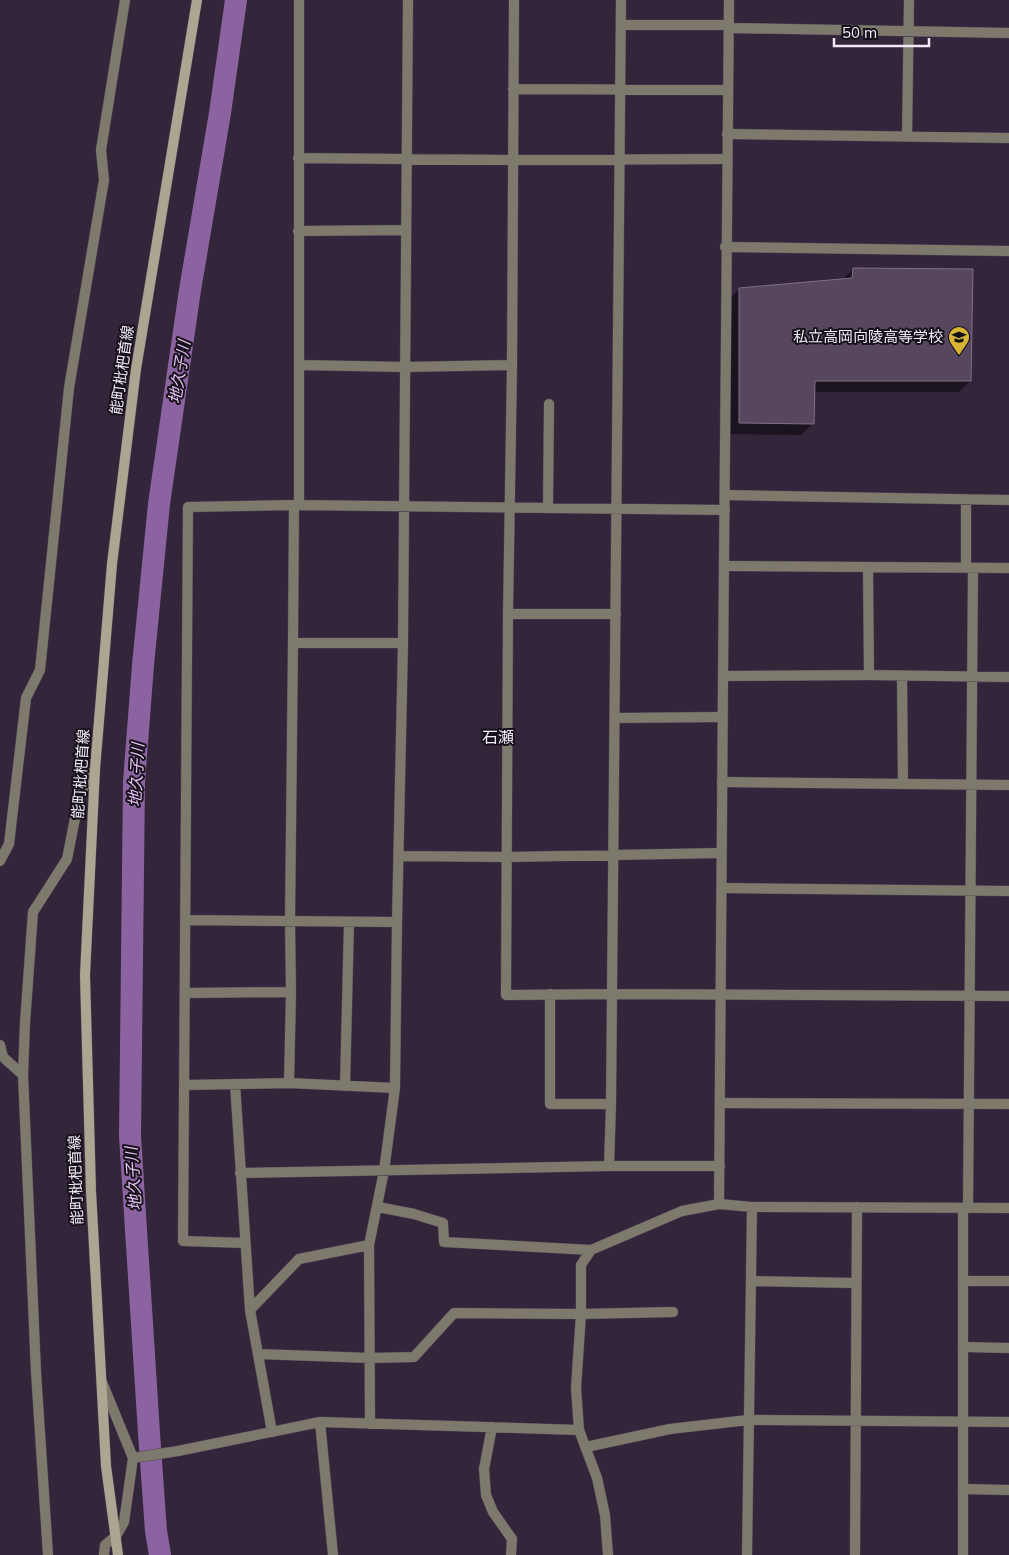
<svg xmlns="http://www.w3.org/2000/svg" width="1009" height="1555" font-family="Mulish,'Noto Sans JP',sans-serif">
<style>
.shadow{fill:#0007}
.lines{fill:none;stroke-linecap:round;stroke-linejoin:round}
.river{stroke:#8c63a1;stroke-width:22}
.building{fill:#56475e;stroke:#807089}
.minor-casing{stroke:#4e4155;stroke-width:11}
.tertiary-casing{stroke:#4e4155;stroke-width:11}
.secondary-casing{stroke:#4e4155;stroke-width:11}
.minor{stroke:#7d796c;stroke-width:10}
.tertiary{stroke:#7d796c;stroke-width:10}
.secondary{stroke:#aba591;stroke-width:10}
.labels{text-anchor:middle;stroke-width:4;stroke-linejoin:round;paint-order:stroke}
.poi-label{font-size:15px;fill:#f3eaf8;stroke:#17111a;text-anchor:end}
.street-label{font-size:15px;fill:#f3eaf8;stroke:#17111a}
.water-label{font-size:16px;font-style:italic;fill:#e5c2f7;stroke:#17111a}
.neighbourhood-label{font-size:16px;fill:#f3eaf8;stroke:#17111a}
</style>
<rect width="100%" height="100%" fill="#33253a"/>
<!-- shadow -->
<path class="shadow" d="M853,269L970,381L959,392H813L812,424L801,435L729,434L728,301L739,289L842,280Z"/>
<g class="lines">
<!-- river -->
<path class="river" d="M160,1555L156,1531L149,1433L130,1136L134,782L143,665L159,504L190,290L220,113L236,0"/>
</g>
<!-- building -->
<path class="building" d="M853,268L973,269L971,381H815L814,424L739,423V288L852,278Z"/>
<g class="lines">
<!-- minor casing -->
<g class="minor-casing">
<path id="minor" d="M514,0L512,365L508,614H616
M621,25H729
M729,28L1009,33
M513,89L727,90
M727,134L1009,138
M907,137L909,0
M298,158L512,160L727,159
M298,231L406,230
M725,247L1009,251
M299,365L405,367L512,365
M726,495L1009,500
M966,499V568
M294,505L293,643H403
M299,505V0
M548,508L549,404
M724,566L1009,568
M868,568L869,675
M508,614L506,995L613,994L1009,996
M723,676L869,675L1009,677
M902,676L903,784
M615,718L722,717
M722,782L1009,785
M399,856L508,857L721,853
M0,861L9,844L26,698L40,670L69,388L104,180L101,150L125,0
M722,888L1009,891
M185,920L397,922
M185,993L291,992
M550,994V1104H611
M0,1045L3,1057L23,1075
M289,1083L291,992L290,921L293,643
M235,1084L250,1310L272,1432
M184,1085L289,1083L395,1088
M345,1086L349,922
M720,1103L1009,1104
M609,1166L611,1104L621,0
M240,1173L609,1166H720
M378,1207L414,1214L443,1223L444,1242L591,1250
M968,1208L973,568
M245,1243L183,1241L188,507L294,505L725,510
M751,1281L856,1283
M963,1281H1009
M250,1310L299,1259L369,1245
M963,1347L1009,1348
M258,1354L370,1358L414,1357L454,1313L581,1314L673,1312
M102,1382L133,1458L124,1522L116,1536L105,1545L104,1555
M320,1422L333,1555
M370,1424L369,1245L384,1171L395,1088L397,922L403,643L408,0
M492,1427L484,1469L486,1495L493,1512L512,1539L511,1555
M586,1447L670,1429L748,1420L1009,1422
M133,1458L178,1451L320,1422L579,1430
M963,1489L1009,1490
M48,1555L36,1372L23,1075L25,1023L33,912L67,859L80,793L95,769
M608,1555L605,1515L597,1478L579,1430L576,1388L581,1314V1265L591,1250L682,1211L719,1204L752,1207L1009,1208
M747,1555L752,1207
M855,1555L857,1207"/>
</g>
<!-- tertiary casing -->
<g class="tertiary-casing">
<path id="tertiary" d="M719,1204C724,803 723,401 729,0
M963,1555V1209"/>
</g>
<!-- secondary casing -->
<g class="secondary-casing">
<path id="secondary" d="M118,1555L106,1466L91,1191L85,975L95,769L112,564L136,369L197,0"/>
</g>
<!-- minor -->
<use href="#minor" class="minor"/>
<!-- tertiary -->
<use href="#tertiary" class="tertiary"/>
<!-- secondary -->
<use href="#secondary" class="secondary"/>
</g>
<!-- icons -->
<defs>
<g id="school-pin" transform="scale(1.125)"><path d="M0 17L-7.5 6A9.5 9.5 0 1 1 7.5 6Z" fill="#d7b434" stroke="#17111a"/><path d="M0-5L7-2L0 1L-7-2ZM-4 1L0 2.5L4 1V4Q0 6-4 4Z" fill="#111"/></g>
</defs>
<g fill-rule="evenodd">
<use href="#school-pin" x="959" y="337"/>
</g>
<g class="labels">
<!-- poi labels -->
<g class="poi-label">
<text x="943" y="342">私立高岡向陵高等学校</text>
</g>
<!-- street labels -->
<g class="street-label">
<text transform="translate(122 370) rotate(-82)" y="5">能町枇杷首線</text>
<text transform="translate(81 774) rotate(-86)" y="5">能町枇杷首線</text>
<text transform="translate(76 1180) rotate(-92)" y="5">能町枇杷首線</text>
</g>
<!-- water labels -->
<g class="water-label">
<text transform="translate(179 372) rotate(-81)" y="6">地久子川</text>
<text transform="translate(136 775) rotate(-87)" y="6">地久子川</text>
<text transform="translate(133 1179) rotate(-94)" y="6">地久子川</text>
</g>
<!-- neighbourhood labels -->
<g class="neighbourhood-label">
<text x="498" y="743">石瀬</text>
</g>
</g>
<!-- scale -->
<path d="M834 38v8h95v-8" fill="none" stroke="#f3eaf8" stroke-width="2.5"/>
<text x="842" y="38" font-size="15" fill="#f3eaf8" stroke="#17111a" stroke-width="4" paint-order="stroke">50 m</text>
</svg>
